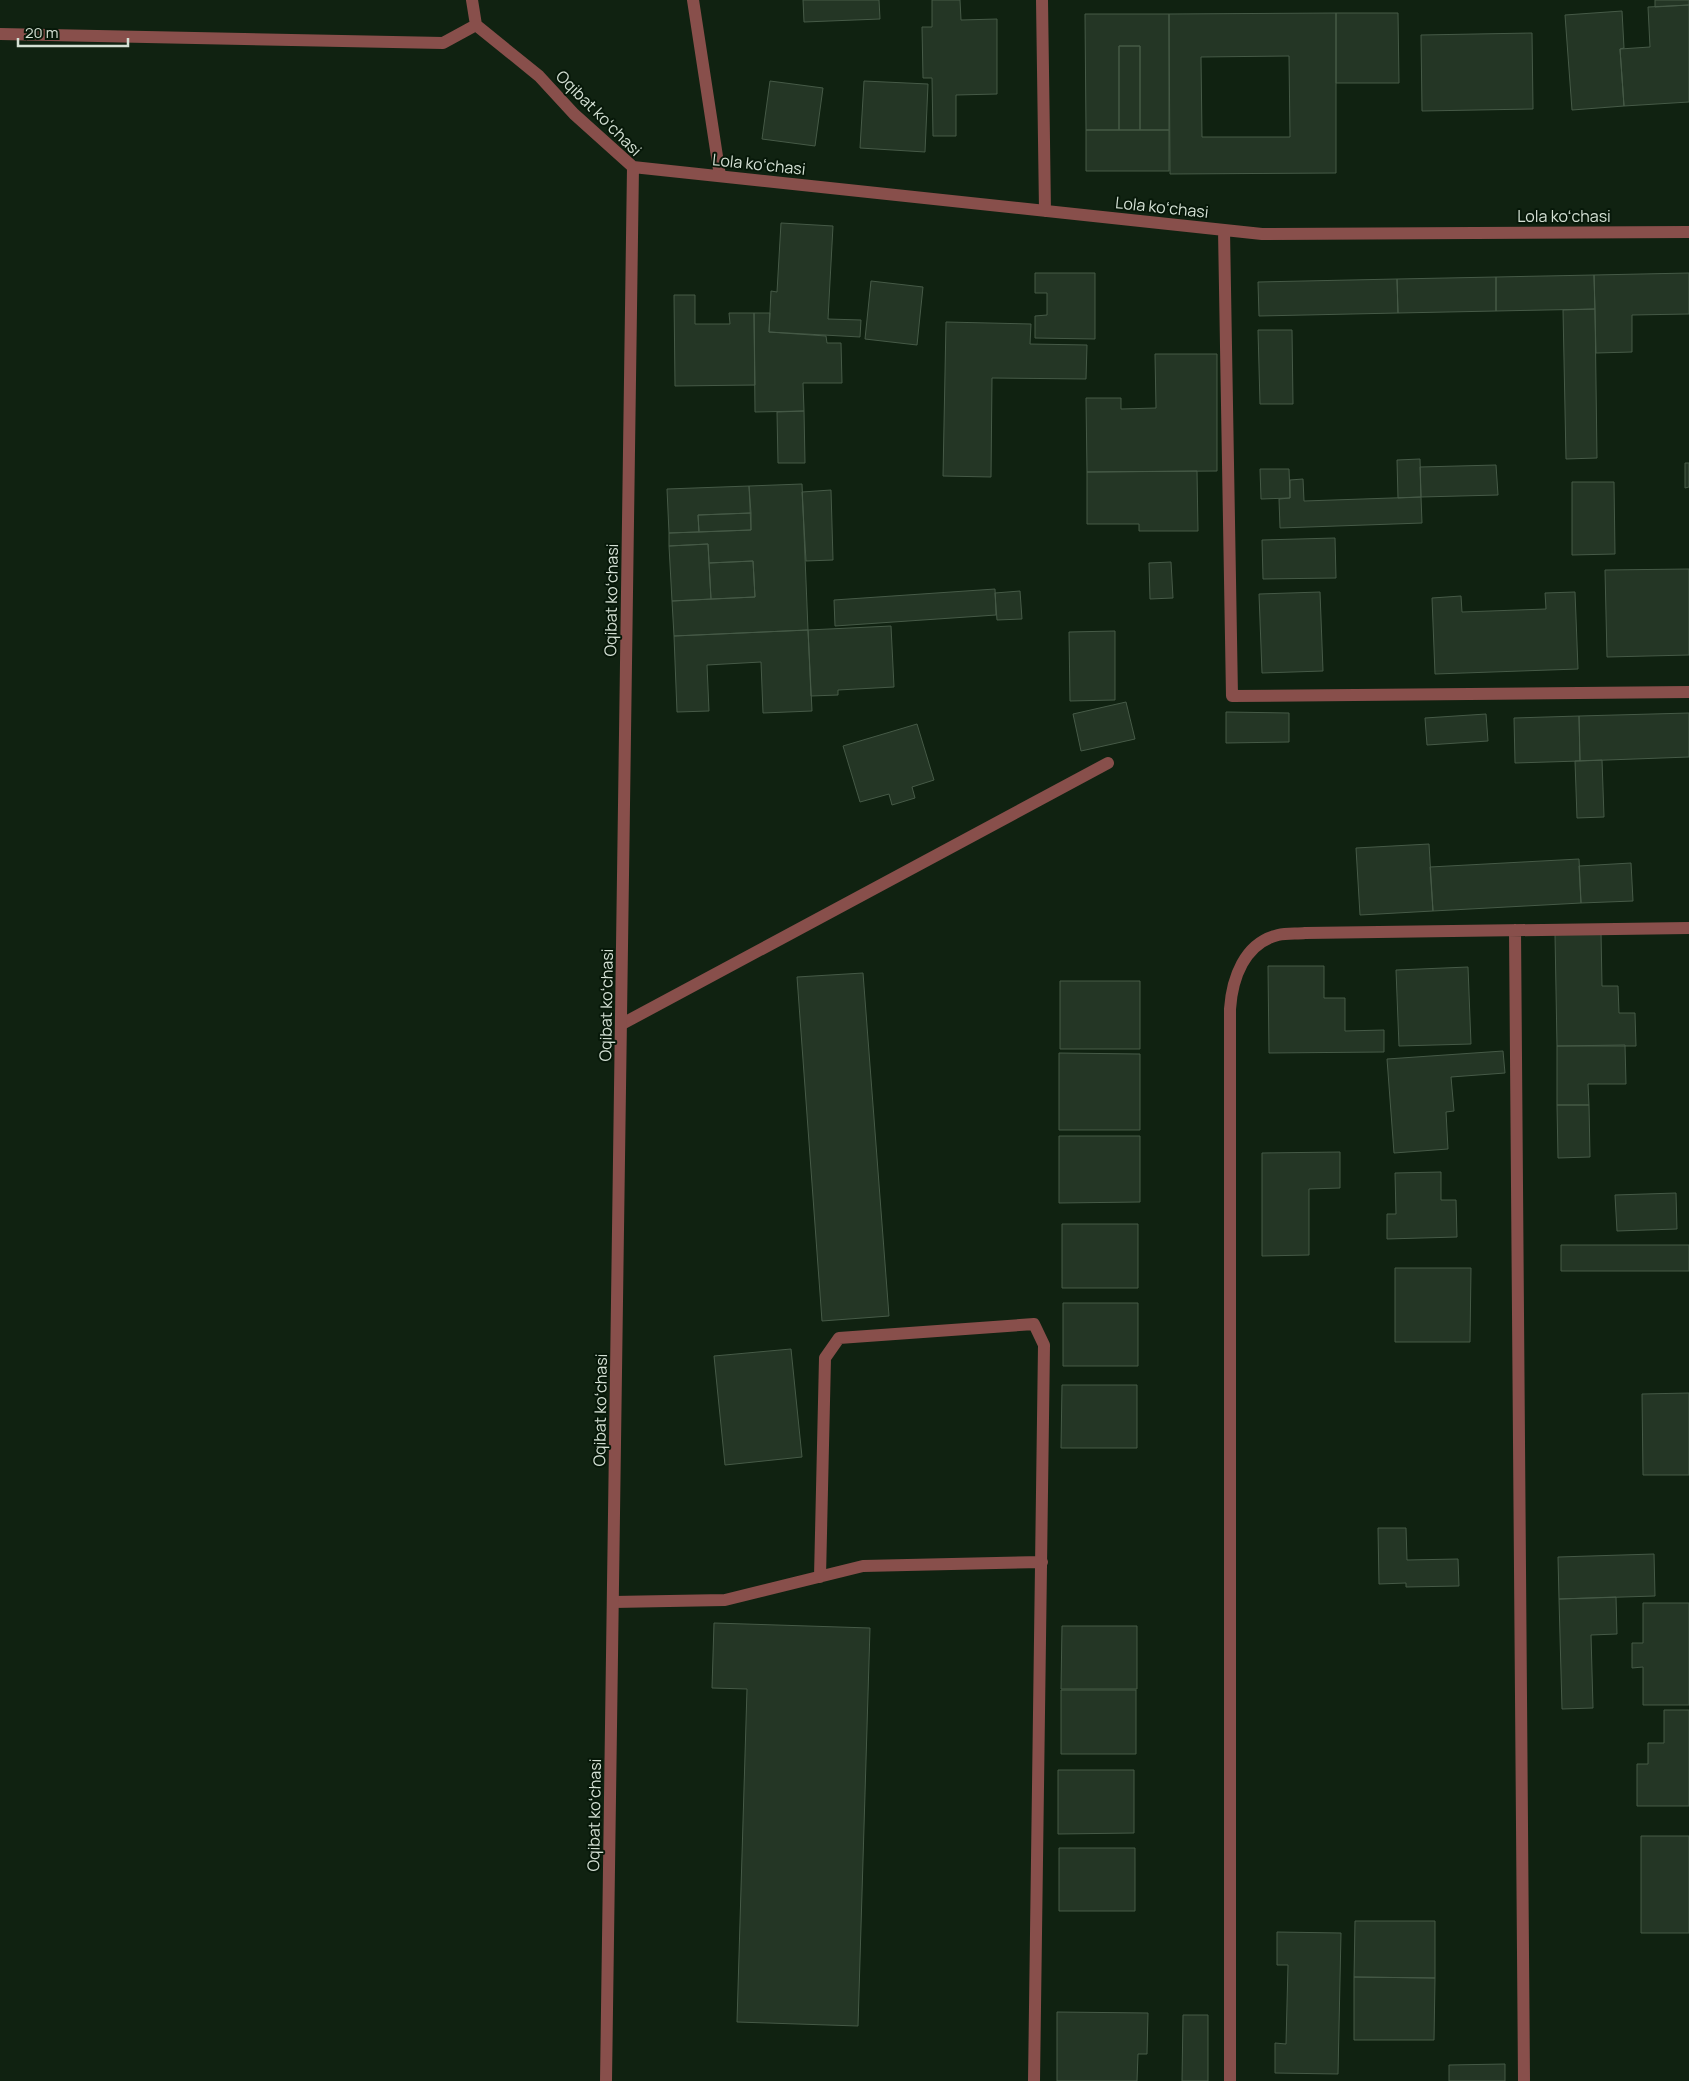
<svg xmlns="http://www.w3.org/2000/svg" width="1689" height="2081" font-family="Manrope,sans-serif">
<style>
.building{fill:#243625;stroke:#465a47;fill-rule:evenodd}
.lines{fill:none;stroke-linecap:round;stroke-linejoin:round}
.lane{stroke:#884f4b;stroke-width:12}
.street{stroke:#884f4b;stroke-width:12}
.labels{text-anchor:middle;stroke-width:4;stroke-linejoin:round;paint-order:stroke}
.street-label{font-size:16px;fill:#d4e0d4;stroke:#071809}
</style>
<rect width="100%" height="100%" fill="#102211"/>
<!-- building -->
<path class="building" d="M803,0H879L880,19L804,22Z
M932,0H960L961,20L997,19V94L956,95V136H933L932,78H923L922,27H932Z
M1655,0H1689V5L1655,7Z
M1689,5V102L1624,106L1620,49L1650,47L1648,7Z
M1622,11L1624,48L1620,49L1624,106L1572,110L1565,15Z
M1336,13V173L1170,174L1169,14ZM1289,56L1290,137H1202L1201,57Z
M1336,13H1398L1399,83H1336Z
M1085,14H1169V130H1140V46H1119V130H1086Z
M1532,33L1533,109L1422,111L1421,35Z
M1119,46H1140V130H1119Z
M770,81L823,88L815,146L762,139Z
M864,81L928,84L925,152L860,148Z
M1086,130H1169V171H1086Z
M781,223L833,226L828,319L861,320L860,337L769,332L771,291L777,292Z
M1035,273H1095V339L1035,338V316L1047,315V293H1035Z
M1689,273V314L1632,315V352L1596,353L1594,275Z
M1594,275L1595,309L1496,311V277Z
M1496,277V311L1398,313L1397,279Z
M1397,279L1398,313L1259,316L1258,282Z
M871,281L923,287L917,345L865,339Z
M674,295H695V324H730L729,313H754L755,385L675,386Z
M1595,309L1597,458L1566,459L1563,310Z
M754,313H770L769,332L826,336L827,343H841L842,383H803L804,411L755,412Z
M946,322L1031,324L1030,344L1087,345L1086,379L992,378L991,477L943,476Z
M1258,330H1292L1293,404H1260Z
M1155,354H1217V471L1087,472L1086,398H1121V409L1156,408Z
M804,411L805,463H778L777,412Z
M1420,459L1421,497L1398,498L1397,460Z
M1685,463H1689V487L1685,488Z
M1496,465L1498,495L1421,497L1420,467Z
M1260,469H1289L1290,498L1261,499Z
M1197,471L1198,531H1139V524H1087V472Z
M1303,479L1304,501L1421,497L1422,523L1280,528L1279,499L1290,498V480Z
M1572,482H1614L1615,554L1572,555Z
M802,484L808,630L674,636L672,601L755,597L753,561L709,563L708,544L669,546V533L751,530L749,486Z
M749,486L751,513L698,515L699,532L669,533L667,489Z
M831,490L833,560L806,561L802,492Z
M751,513V530L699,532L698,515Z
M1335,538L1336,578L1263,579L1262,540Z
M708,544L711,599L672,601L669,546Z
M753,561L755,597L711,599L709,563Z
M1171,562L1173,598L1150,599L1149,563Z
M1689,569V655L1607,657L1605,570Z
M995,589L996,615L835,626L834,600Z
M1020,591L1022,619L997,620L995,593Z
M1320,592L1323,671L1262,673L1259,594Z
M1575,592L1578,669L1435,674L1432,598L1461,596L1462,612L1546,609L1545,593Z
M891,626L894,687L838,690V695L811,696L808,630Z
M808,630L812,711L763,713L761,662L707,665L709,711L677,712L674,636Z
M1115,631V700L1070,701L1069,632Z
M1126,702L1135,739L1081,751L1073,714Z
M1226,712L1289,713V742L1226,743Z
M1689,713V757L1580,761L1579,716Z
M1486,714L1488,741L1427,745L1425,718Z
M1579,716L1580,761L1515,763L1514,718Z
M917,724L934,780L912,787L915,798L892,805L889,794L860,802L843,746Z
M1602,760L1604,817L1577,818L1575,761Z
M1429,844L1433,911L1360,915L1356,848Z
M1579,859L1581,903L1433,911L1430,867Z
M1631,863L1633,901L1581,903L1579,866Z
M1601,933L1602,986H1618L1619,1013H1635L1636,1046H1557L1555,934Z
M1268,966H1324V998H1345V1031L1384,1030V1052L1269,1053Z
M1468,967L1471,1044L1399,1046L1396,970Z
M863,973L889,1316L822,1321L797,977Z
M1060,981H1140V1049H1060Z
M1625,1045L1626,1084H1588L1589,1105H1557V1046Z
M1503,1051L1505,1073L1451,1077L1454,1111L1446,1112L1448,1149L1394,1153L1387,1059Z
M1059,1053L1140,1054V1130H1059Z
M1557,1105H1589L1590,1157L1558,1158Z
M1059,1136H1140V1202L1059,1203Z
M1340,1152V1188L1309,1189V1255L1262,1256V1153Z
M1441,1172V1200H1456L1457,1237L1387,1239V1214H1396L1395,1173Z
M1676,1193L1677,1229L1617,1231L1615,1195Z
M1062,1224H1138V1288H1062Z
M1561,1245H1689V1271H1561Z
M1395,1268H1471L1470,1342H1395Z
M1063,1303H1138V1366H1063Z
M791,1349L802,1457L725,1465L714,1356Z
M1062,1385H1137V1448H1061Z
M1689,1393V1475H1643L1642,1394Z
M1378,1528H1406L1407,1560L1458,1559L1459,1586L1406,1587V1583L1379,1584Z
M1654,1554L1655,1596L1559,1599L1558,1557Z
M1616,1597L1617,1634L1591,1635L1593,1708L1562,1709L1559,1599Z
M1643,1603H1689V1705H1643V1667L1632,1668V1643H1643Z
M714,1623L870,1628L858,2026L737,2022L747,1689L712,1688Z
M1062,1626H1137V1689H1061Z
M1061,1690H1136V1754H1061Z
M1664,1710H1689V1806H1637V1764H1648V1743H1664Z
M1058,1770H1134V1833L1058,1834Z
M1641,1836H1689V1933H1641Z
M1059,1848H1135V1911H1059Z
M1355,1921H1435V1978L1354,1977Z
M1277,1932L1341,1933L1338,2074L1275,2073V2043L1286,2044L1288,1965H1277Z
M1354,1977L1435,1978L1434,2040H1354Z
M1057,2012L1148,2013L1147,2054H1138L1137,2081H1057Z
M1183,2015H1208V2081H1182Z
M1505,2064V2081H1449V2065Z"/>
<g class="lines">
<!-- lane -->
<path class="lane" d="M693,0L720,176
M1515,930L1524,2081
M622,1024L1108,763
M820,1577L825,1358L839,1338L1034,1324L1044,1345L1034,2081
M613,1602L725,1600L863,1566L1042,1562
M1230,2081V1009C1232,979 1244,943 1278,935C1287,933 1297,934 1305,933L1689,928"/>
<!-- street -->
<path class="street" d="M472,0L476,25L539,76L574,114L633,167L606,2081
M1042,0L1045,211
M0,34L443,43L476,25
M633,167L1262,234L1689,232
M1224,230L1232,696L1689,692"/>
</g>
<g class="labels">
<!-- street labels -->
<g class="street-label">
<text transform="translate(599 113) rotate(45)" y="6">Oqibat koʻchasi</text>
<text transform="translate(759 164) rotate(6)" y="6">Lola koʻchasi</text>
<text transform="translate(1162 207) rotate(6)" y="6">Lola koʻchasi</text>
<text x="1564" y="222">Lola koʻchasi</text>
<text transform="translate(611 600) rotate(-89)" y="6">Oqibat koʻchasi</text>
<text transform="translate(606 1005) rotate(-89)" y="6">Oqibat koʻchasi</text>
<text transform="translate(600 1410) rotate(-89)" y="6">Oqibat koʻchasi</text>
<text transform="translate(594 1815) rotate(-89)" y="6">Oqibat koʻchasi</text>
</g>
</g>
<!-- scale -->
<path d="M18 38v8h110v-8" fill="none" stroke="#d4e0d4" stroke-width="2.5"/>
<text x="25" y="38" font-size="15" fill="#d4e0d4" stroke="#071809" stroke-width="4" paint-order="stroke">20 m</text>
</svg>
